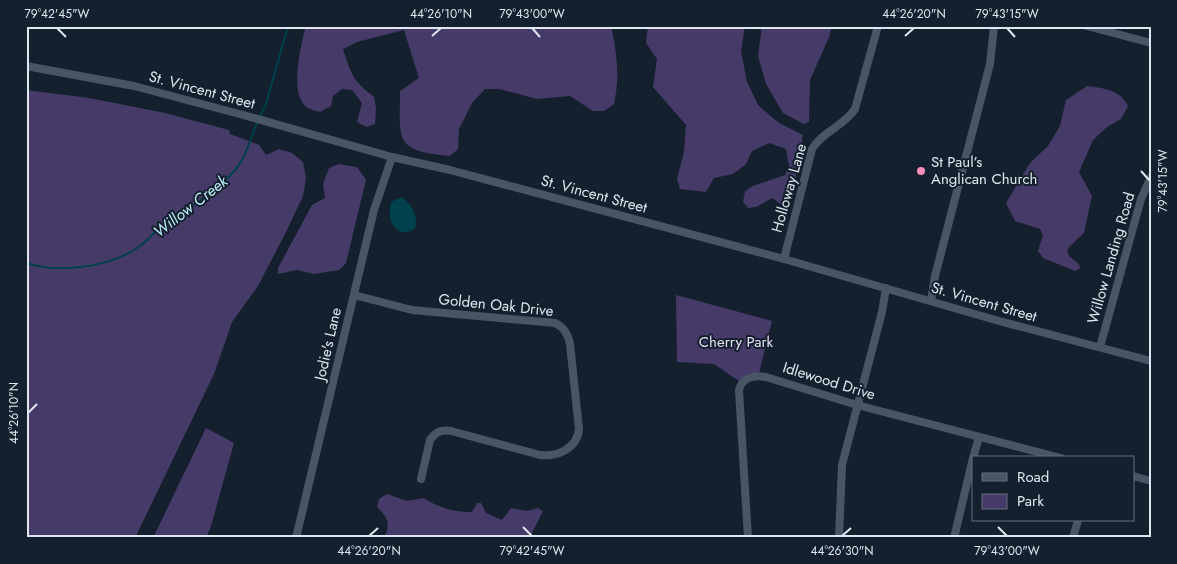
<svg xmlns="http://www.w3.org/2000/svg" width="1177" height="564" font-family="Jost,sans-serif">
<style>
.green{fill:#463b68}
.water{fill:#00414c}
.lines{fill:none;stroke-linecap:round;stroke-linejoin:round}
.stream{stroke:#00414c;stroke-width:2}
.minor{stroke:#485565;stroke-width:8}
.ticks{fill:none;stroke:#dee6f0;stroke-width:2}
.poi-dot{fill:#fe8ebe;stroke:#14202d;stroke-width:2}
.labels{text-anchor:middle;stroke-width:4;stroke-linejoin:round;paint-order:stroke}
.street-label{font-size:15px;fill:#dee6f0;stroke:#14202d}
.poi-label{font-size:15px;fill:#dee6f0;stroke:#14202d;text-anchor:start}
.park-label{font-size:15px;fill:#e4e0f4;stroke:#14202d}
.water-label{font-size:16px;font-style:italic;fill:#bbecf7;stroke:#14202d}
.neatline{fill:none;stroke:#dee6f0;stroke-width:2}
.ticks-label{font-size:12px;text-anchor:middle;fill:#dee6f0}
</style>
<rect width="100%" height="100%" fill="#14202d"/>
<!-- green -->
<path class="green" d="M306,26H611C617,54 620,76 614,104L604,111H593L570,96L537,99L499,89H485L472,103L459,129L458,149L450,156C393,151 400,140 400,91L419,78L404,30L357,42L343,49C351,74 353,81 374,97L376,108L375,124L367,127L357,122L362,103L352,90L342,89L333,96L331,106L320,112C316,111 312,110 308,108C288,97 301,44 306,26Z
M648,26H745L741,51L747,82L758,105L779,123L803,135L792,198L782,205L772,198L756,207L748,208L743,202L745,191L753,186L785,175L789,166L786,149L769,143L752,151L746,164L733,174L714,178L706,192L680,189L677,179L684,152L686,125L653,87L657,59L646,43Z
M762,26H831L830,35L810,80L809,122L804,124L783,113L766,84L758,56Z
M1087,86C1103,88 1121,90 1128,106L1121,119L1107,127L1093,140L1079,172L1092,196L1084,233L1069,247L1067,252L1070,257L1079,264L1080,268L1075,271L1043,258L1038,251L1043,235L1040,229L1015,221L1006,203L1030,163L1048,146L1060,126L1066,100Z
M26,90L89,98L165,113L229,130L230,134L259,145L266,155L279,149L292,153L303,162L306,178L303,196L285,234L258,286L232,322L214,374L135,538H26Z
M339,164L357,167L366,180L346,263L339,270L314,274L297,270L278,274V268L312,205L325,198L323,184L329,168Z
M676,295L772,321L759,373L748,374L739,381L714,364L677,362Z
M206,428L234,443L211,526L206,538H153Z
M387,494L407,501L423,498C441,508 452,512 472,512L477,503H481L486,513L502,520L511,508L527,511L538,508L543,511L531,535L528,538H384C391,523 388,518 377,507L379,499Z"/>
<!-- water -->
<path class="water" d="M401,197C411,203 419,216 415,228C405,237 394,231 390,219C389,213 390,208 391,202Z"/>
<g class="lines">
<!-- stream -->
<path class="stream" d="M260,116L266,104L288,26
M26,263C59,274 112,267 140,246C150,239 156,229 166,223C190,208 217,191 236,169C247,156 251,136 258,121"/>
<!-- minor -->
<path class="minor" d="M1087,26L1151,43
M26,66L134,86L247,116L392,157L450,170L784,259L999,321L1151,361
M784,259L812,149C823,131 844,126 855,109L878,26
M354,295L412,310L555,323C564,327 568,334 570,344L579,429C577,449 557,457 540,455L451,431C441,429 436,432 430,440L421,479
M931,301L935,276L990,64L994,26
M1100,347L1141,199L1151,177
M973,458L979,437
M1133,476L1151,481
M296,538L374,210L392,157
M748,538L739,390C742,377 754,375 766,377L857,405L1061,458
M839,538L842,465L882,312L886,288
M954,538L973,458
M1073,538L1078,520"/>
</g>
<!-- ticks -->
<path class="ticks" d="M57,28L66,37M532,28L540,37M1007,28L1015,37M432,36L441,28M905,36L914,28M1141,171L1150,181M28,413L37,404M523,527L532,536M998,527L1007,536M369,536L378,528M842,536L851,528"/>
<!-- markers -->
<circle class="poi-dot" cx="921" cy="171" r="5"/>
<g class="labels">
<!-- street labels -->
<g class="street-label">
<text transform="translate(202 90) rotate(15)" y="5">St. Vincent Street</text>
<text transform="translate(789 188) rotate(-74)" y="5">Holloway Lane</text>
<text transform="translate(594 194) rotate(15)" y="5">St. Vincent Street</text>
<text transform="translate(1111 258) rotate(-74)" y="5">Willow Landing Road</text>
<text transform="translate(984 302) rotate(16)" y="5">St. Vincent Street</text>
<text transform="translate(496 305) rotate(6)" y="5">Golden Oak Drive</text>
<text transform="translate(328 344) rotate(-77)" y="5">Jodie's Lane</text>
<text transform="translate(829 381) rotate(17)" y="5">Idlewood Drive</text>
</g>
<!-- poi labels -->
<g class="poi-label">
<text x="931" y="167">St Paul’s<tspan x="931" dy="17">Anglican Church</tspan></text>
</g>
<!-- park labels -->
<g class="park-label">
<text x="736" y="347">Cherry Park</text>
</g>
<!-- water labels -->
<g class="water-label">
<text transform="translate(190 206) rotate(-38)" y="6">Willow Creek</text>
</g>
</g>
<!-- border -->
<rect width="1177" height="564" fill="none" stroke="#14202d" stroke-width="55"/>
<!-- legend -->
<rect x="972" y="456" width="162" height="65" fill="#14202d" stroke="#656f7b"/>
<rect x="982" y="473" width="25" height="8" fill="#485565" stroke="#656f7b"/>
<text x="1017" y="482" font-size="15" fill="#dee6f0">Road</text>
<rect x="982" y="494" width="25" height="15" fill="#463b68" stroke="#656f7b"/>
<text x="1017" y="506" font-size="15" fill="#dee6f0">Park</text>
<rect x="28" y="28" width="1122" height="508" class="neatline"/>
<g class="ticks-label">
<text x="57" y="18">79°42'45"W</text>
<text x="441" y="18">44°26'10"N</text>
<text x="532" y="18">79°43'00"W</text>
<text x="914" y="18">44°26'20"N</text>
<text x="1007" y="18">79°43'15"W</text>
<text transform="translate(1163 181) rotate(-90)" y="4">79°43'15"W</text>
<text transform="translate(14 413) rotate(-90)" y="4">44°26'10"N</text>
<text x="369" y="555">44°26'20"N</text>
<text x="532" y="555">79°42'45"W</text>
<text x="842" y="555">44°26'30"N</text>
<text x="1007" y="555">79°43'00"W</text>
</g>
</svg>
